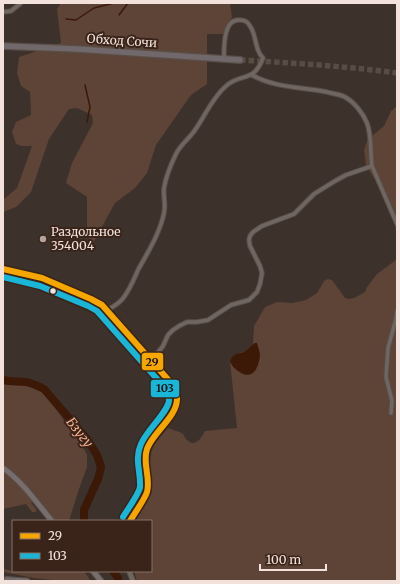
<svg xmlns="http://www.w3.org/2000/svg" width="400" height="584" font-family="Merriweather,serif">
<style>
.green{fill:#5e4337}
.water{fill:#3c1807}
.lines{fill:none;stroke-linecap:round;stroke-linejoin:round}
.stream{stroke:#3c1807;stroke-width:1.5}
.river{stroke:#3c1807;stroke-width:8}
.trunk-tunnel{stroke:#584c45;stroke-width:5.5;stroke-dasharray:5.5 3;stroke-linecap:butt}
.minor-casing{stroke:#594e48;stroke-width:5.5}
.tertiary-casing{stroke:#594e48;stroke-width:6}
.secondary-casing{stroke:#594e48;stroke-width:7}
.primary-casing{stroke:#594e48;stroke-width:8}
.trunk-casing{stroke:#594e48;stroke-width:8}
.minor{stroke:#6f6661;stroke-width:3.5}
.tertiary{stroke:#6f6661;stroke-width:4.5}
.secondary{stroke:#766d6c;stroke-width:5}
.primary{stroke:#71696a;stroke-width:5.5}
.trunk{stroke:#70686a;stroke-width:5.5}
.bus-1-casing{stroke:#3a2419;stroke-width:9}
.bus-2-casing{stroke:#3a2419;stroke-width:9}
.bus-1{stroke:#f7a600;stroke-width:6}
.bus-2{stroke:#1ab6d8;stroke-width:6}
.poi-dot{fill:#b3a49d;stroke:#3a2419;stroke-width:1.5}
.bus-dot{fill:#f2e2db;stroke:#3a2419;stroke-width:1.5}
.labels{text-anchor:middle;stroke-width:4;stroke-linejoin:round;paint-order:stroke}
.street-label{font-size:12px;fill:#f2e2db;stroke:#3a2419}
.poi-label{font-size:12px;fill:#f2e2db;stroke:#3a2419;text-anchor:start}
.water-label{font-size:13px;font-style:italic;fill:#fbb291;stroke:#3a2419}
.line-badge{stroke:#3a2419;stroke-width:1.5}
.pale-badge-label{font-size:11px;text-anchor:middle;font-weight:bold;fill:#111}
</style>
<rect width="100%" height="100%" fill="#3d312b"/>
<!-- green -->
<path class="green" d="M61,3H230L232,17L223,34H207V84L191,95L156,145L147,173L135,188L115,203L93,243L87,236V197L66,183L72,163L93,123L92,115L77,108L69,109L49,139L31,192L16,207L3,212V200L17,188L32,146H22L16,144L12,132L16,122L31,115L30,92L21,86L17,73L19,57L61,43L57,9Z
M397,106V240L395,225L380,188L366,165L364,150L367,141L373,135L384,126L391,111Z
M397,258V581H137L134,571H151V521H136L151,494C154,481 148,468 151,455C152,445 161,436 168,428C172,430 179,431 183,434C184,435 185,438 186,439C195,449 201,438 205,431L237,428L230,361C233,354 237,354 243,352C247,351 250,347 253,344L254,326L265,307L277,302L292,303L306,300L317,293L324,281L328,279L332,280L345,298L349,299L354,298L365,292L367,287L377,274L396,260Z
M3,384L39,386L82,445L87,455V467L78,492L69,521H52L36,502L31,503L36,509V512H32L26,504L3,509Z
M3,569L20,572L21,571H84L90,580H53L34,578L3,572Z"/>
<!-- water -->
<path class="water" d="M255,343H257C258,347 260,352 260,356C258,370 252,381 238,371C234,368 231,365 230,361C233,353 238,354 244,352C248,350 251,345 255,343Z"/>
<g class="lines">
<!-- stream -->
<path class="stream" d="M119,15L128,3
M66,19L76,20L94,8L114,3
M85,85L90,107L87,122"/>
<!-- river -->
<path class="river" d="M3,380C11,382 18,381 26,382C32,383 38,386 44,389L87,439L97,455L101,467L98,479L84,510V521
M113,571L118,578"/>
<!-- trunk-tunnel -->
<path class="trunk-tunnel" d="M240,60C293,63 345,66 397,73"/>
<!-- minor casing -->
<g class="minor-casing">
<path id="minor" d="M3,12L11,11L21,3
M372,166L397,224
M107,310C113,307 120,303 124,297C130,289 134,279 138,270C148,252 160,233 164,213C166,204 163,196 164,188C166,177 171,164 176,154C180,145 189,139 195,130C205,116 212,98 226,86C242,72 253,84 263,58C261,56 259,53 258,50C255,42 255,33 250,26C248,22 245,20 240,20C223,18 224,48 224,59
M151,361L163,346L168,335L173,330L179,326L187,322H197L208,320L231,305L249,300L257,292L260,284L262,273L260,266L250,246L249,240L250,236L253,232L262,226L294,214L314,194L335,181L346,175L372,166C370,152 372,136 367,123C363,113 354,102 345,97C340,94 333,94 327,92C302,87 275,88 252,75
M391,413L392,401L386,377L388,348L396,319L397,311"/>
</g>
<!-- tertiary casing -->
<g class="tertiary-casing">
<path id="tertiary" d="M3,269L42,278L91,299L102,305L107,310L172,384C173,388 176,393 177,398C178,415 152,433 147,449C142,463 150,478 147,492L130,521
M129,571L133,581"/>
</g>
<!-- secondary casing -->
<g class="secondary-casing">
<path id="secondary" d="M3,468C23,482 37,503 52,521
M93,571L101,581
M10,580L27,581"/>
</g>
<!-- primary casing -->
<g class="primary-casing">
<path id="primary" d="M7,580L14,581"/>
</g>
<!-- trunk casing -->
<g class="trunk-casing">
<path id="trunk" d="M3,46L77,49L240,60"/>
</g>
<!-- minor -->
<use href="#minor" class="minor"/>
<!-- tertiary -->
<use href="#tertiary" class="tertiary"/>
<!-- secondary -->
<use href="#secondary" class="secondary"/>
<!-- primary -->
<use href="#primary" class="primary"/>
<!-- trunk -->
<use href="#trunk" class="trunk"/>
<!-- bus-1 casing -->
<g class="bus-1-casing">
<path id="bus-1" d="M3,269L42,278L91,299L102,305L172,384C174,389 177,394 177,399C177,417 153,432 147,449C142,463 151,478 147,492C145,499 134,514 130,521"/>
</g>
<!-- bus-2 casing -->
<g class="bus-2-casing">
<path id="bus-2" d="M3,277L40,286L88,306L97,311L165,388C166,392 169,396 169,400C169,411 146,431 141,444C134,459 141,472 140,487C139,494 127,510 123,517"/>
</g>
<!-- bus-1 -->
<use href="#bus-1" class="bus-1"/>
<!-- bus-2 -->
<use href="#bus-2" class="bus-2"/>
</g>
<!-- markers -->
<circle class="poi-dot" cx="43" cy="239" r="4"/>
<circle class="bus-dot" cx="53" cy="291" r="3.5"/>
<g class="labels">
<!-- street labels -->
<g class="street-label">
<text transform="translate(122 41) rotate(4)" y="4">Обход Сочи</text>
</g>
<!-- poi labels -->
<g class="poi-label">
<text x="51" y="236">Раздольное<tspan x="51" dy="14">354004</tspan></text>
</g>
<!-- water labels -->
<g class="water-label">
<text transform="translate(80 432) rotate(52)" y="5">Бзугу</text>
</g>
</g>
<g class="line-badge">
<rect x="141" y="352" width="23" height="19" rx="4" fill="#f7a600"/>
<rect x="150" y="379" width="30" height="19" rx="4" fill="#1ab6d8"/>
</g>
<g class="pale-badge-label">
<text x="152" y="366">29</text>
<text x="165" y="392">103</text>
</g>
<!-- border -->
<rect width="400" height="584" fill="none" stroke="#f2e2db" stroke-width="8"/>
<!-- legend -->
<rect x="12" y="520" width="140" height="52" fill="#3a2419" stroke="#847067"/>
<rect x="20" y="533" width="20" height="6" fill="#f7a600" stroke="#847067"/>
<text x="48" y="540" font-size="12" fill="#f2e2db">29</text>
<rect x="20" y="553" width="20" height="6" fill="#1ab6d8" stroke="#847067"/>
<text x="48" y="560" font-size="12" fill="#f2e2db">103</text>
<!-- scale -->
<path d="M260 564v6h66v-6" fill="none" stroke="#f2e2db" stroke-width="2"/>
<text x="266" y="564" font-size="12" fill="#f2e2db" stroke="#3a2419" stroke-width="3" paint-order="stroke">100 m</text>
</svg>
